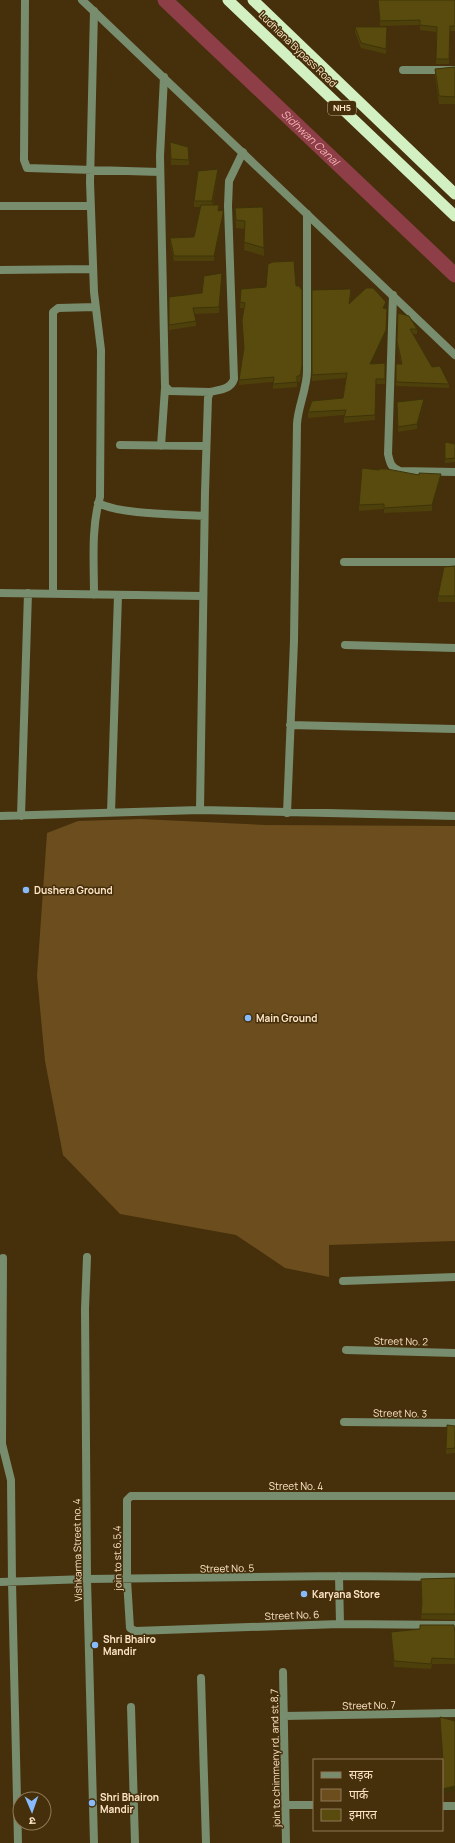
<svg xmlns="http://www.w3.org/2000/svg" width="455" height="1843" font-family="Manrope,'Noto Sans Devanagari',sans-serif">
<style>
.green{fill:#6b4d1e}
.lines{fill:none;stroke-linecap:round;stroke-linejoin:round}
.canal{stroke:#8d3e47;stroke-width:15}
.minor{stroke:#788c6e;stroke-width:8}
.tertiary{stroke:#788c6e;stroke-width:8}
.trunk{stroke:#d2f0c2;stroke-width:11}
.wall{fill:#4d400b}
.shaded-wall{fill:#3e3409}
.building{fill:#594b0d;stroke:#3e3409}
.poi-dot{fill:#88bbfc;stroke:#462f0b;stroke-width:1.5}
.labels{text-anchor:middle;stroke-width:3;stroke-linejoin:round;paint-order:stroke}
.shield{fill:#462f0b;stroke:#c6ae8e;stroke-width:1}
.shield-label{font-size:9px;font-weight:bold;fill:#fde5c6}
.street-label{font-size:10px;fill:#fde5c6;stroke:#462f0b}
.poi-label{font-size:10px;font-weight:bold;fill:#fde5c6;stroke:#462f0b;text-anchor:start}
.water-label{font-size:11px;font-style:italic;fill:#f5aeb3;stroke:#462f0b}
</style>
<rect width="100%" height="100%" fill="#462f0b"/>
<!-- green -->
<path class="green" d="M141,819L265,825L455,826V1241L329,1245V1277L285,1268L236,1235L120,1214L63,1155L45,1061L37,976L47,833L78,821Z"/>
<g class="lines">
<!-- canal -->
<path class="canal" id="s1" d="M165,0L455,275"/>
<!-- minor -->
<path class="minor" d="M25,0L24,160L27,168L160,172
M94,11L90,182L94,292L101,350L100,497C91,528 94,562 94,595
M403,70H455
M164,77L160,156L165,386L170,391L210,392
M0,206H90
M0,270L93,269
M393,295L388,454C390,463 391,468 400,471L455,472
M120,445L206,446
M161,446L165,388
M98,503C123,515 175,514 204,516
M344,562H455
M0,593L203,596
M53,594V312L58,308L95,307
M345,645L455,648
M290,725L455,729
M200,810L205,492L208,398L210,392C220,390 231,389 234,379L228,206L229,181L243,152
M111,813L118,595
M287,813L294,641L297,424C298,406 307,389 307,371V214
M0,816L200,810L455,816
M21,816L28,593
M87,1257L85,1309L87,1579L94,1843
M3,1258L2,1444L11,1480L12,1582L18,1843
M343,1281L455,1277
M346,1350L455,1353
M344,1422L455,1423
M455,1496H131L127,1500V1580L130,1628L135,1631L340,1624L455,1625
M339,1576L340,1624
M0,1582L87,1579L339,1576L455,1577
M283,1672L286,1843
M201,1678L206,1843
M131,1707L135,1843
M284,1716L455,1713
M286,1805H314
M442,1806H455"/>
<!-- tertiary -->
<path class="tertiary" d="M82,0L455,355"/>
<!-- trunk -->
<path class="trunk" d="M228,0L455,216
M253,0L455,194"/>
</g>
<!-- wall -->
<path class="wall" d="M378,0H455V31H450L449,64H436V32L420,30V25L380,26Z
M355,27L387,32L386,54L361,48L355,32Z
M455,67V104H439L435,77V69Z
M170,142L189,160V165H171Z
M218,174L213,205L219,211L223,219L214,261H174L170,243V238L194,237L201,207H194V201Z
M263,207L264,256L244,250L245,229L236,228L235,215V208Z
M222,278L219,313L194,314L196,321V326L169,330V297L202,293Z
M241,289L302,371L300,382H297V387L273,389V382L239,385V380L244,350L242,320L244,308H240Z
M312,290L351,294L350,304L386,307L385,308L386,335L372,364L385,363V384H376L375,420L344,423V415L308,418V412L343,398L346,378L312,381Z
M398,313L417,329V334H413L432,367L449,384V388L397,386L396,385V364H401L397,345Z
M397,402L424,404L417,429L398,432Z
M455,444V462L445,463V459Z
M441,479L432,511L384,513V509L359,511V505Z
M455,566V602H438V596Z
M455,1426V1453L446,1454V1449Z
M455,1578V1620L421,1619L422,1604L421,1579Z
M391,1632H455V1664H432L431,1669L394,1667Z"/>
<!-- shaded-wall -->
<path class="shaded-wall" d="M218,169V174L212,207V201Z
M223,214V219L214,261V256Z
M222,273V278L219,313V307Z
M386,302V307L383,313V308Z
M387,309L386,335L370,369V364Z
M424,399V404L417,429V424Z
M441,474V479L432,511V505Z
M455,1786V1791L442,1794V1789Z"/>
<!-- building -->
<path class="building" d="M378,0H455V26H450L449,59H436L437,27L420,25V20L380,21Z
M355,27H387L386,49L361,43Z
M455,67V97L439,96L435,69Z
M170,142L188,147L189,160L171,159Z
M218,169L212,201H194L198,171Z
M201,205H219L218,211L223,210V214L214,256H174L170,238L194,237Z
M263,207L264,248L244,242L245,221L236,220L235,208Z
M294,261L296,286H299L302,290V366L300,376H297V382L273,384L274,377L239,380L244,348L242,320L245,303L240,302L241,289L266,287L268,264L273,262Z
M222,273L219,307L193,308L196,321L169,325V297L202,293L204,276Z
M366,288H373L386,302L383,308L387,309L386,330L370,364L385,363V379H376L375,415L344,417L346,410L308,412L312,401L343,398L347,373L312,375V290L351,289L349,304Z
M398,313L409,316L417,329H410L432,367L440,366L449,384L397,382L396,380V364H402L397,341Z
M424,399L417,424L398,427L397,402Z
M445,442L455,444V458L445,459Z
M362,468L379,470V469H387L419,475V473L441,474L432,505L384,508V504L359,505Z
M455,566V596H438L444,567Z
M447,1425L455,1426V1448L446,1449Z
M455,1578V1614H421L422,1603L421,1579Z
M420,1625H454L455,1632V1659L432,1658L431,1664L394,1661L391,1632L420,1629Z
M440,1717L455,1721V1786L442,1789V1761H443Z"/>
<!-- markers -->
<g class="poi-dot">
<circle cx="26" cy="890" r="4"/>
<circle cx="248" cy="1018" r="4"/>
<circle cx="304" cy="1594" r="4"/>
<circle cx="95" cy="1645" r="4"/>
<circle cx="92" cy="1803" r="4"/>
</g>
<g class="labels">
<!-- shield labels -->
<rect class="shield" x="328" y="101" width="28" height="14" rx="3"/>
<g class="shield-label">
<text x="342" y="111">NH5</text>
</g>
<!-- street labels -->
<g class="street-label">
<text transform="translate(298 49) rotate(44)" y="4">Ludhiana Bypass Road</text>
<text transform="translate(401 1341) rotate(1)" y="4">Street No. 2</text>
<text transform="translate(400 1413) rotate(1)" y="4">Street No. 3</text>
<text x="296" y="1490">Street No. 4</text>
<text transform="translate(77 1550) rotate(-91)" y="4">Vishkarma Street no. 4</text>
<text transform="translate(117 1558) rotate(-91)" y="4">join to st.6,5,4</text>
<text transform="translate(227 1568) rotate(-1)" y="4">Street No. 5</text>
<text transform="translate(292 1615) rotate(-2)" y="4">Street No. 6</text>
<text transform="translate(369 1705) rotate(-1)" y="4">Street No. 7</text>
<text transform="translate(275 1758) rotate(-91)" y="4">join to chimmeny rd. and st.8,7</text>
</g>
<!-- poi labels -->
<g class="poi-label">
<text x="34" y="894">Dushera Ground</text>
<text x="256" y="1022">Main Ground</text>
<text x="312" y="1598">Karyana Store</text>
<text x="103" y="1643">Shri Bhairo<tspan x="103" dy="12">Mandir</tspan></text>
<text x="100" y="1801">Shri Bhairon<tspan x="100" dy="12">Mandir</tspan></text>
</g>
<!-- water labels -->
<g class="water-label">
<text dy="4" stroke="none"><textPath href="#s1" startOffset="200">Sidhwan Canal</textPath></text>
</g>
</g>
<!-- legend -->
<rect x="313" y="1759" width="130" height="72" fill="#462f0b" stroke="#8f7856"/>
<rect x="321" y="1772" width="20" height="6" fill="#788c6e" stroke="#8f7856"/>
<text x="349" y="1779" font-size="12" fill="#fde5c6">सड़क</text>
<rect x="321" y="1789" width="20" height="12" fill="#6b4d1e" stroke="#8f7856"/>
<text x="349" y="1799" font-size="12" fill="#fde5c6">पार्क</text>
<rect x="321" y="1809" width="20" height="12" fill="#594b0d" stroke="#8f7856"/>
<text x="349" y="1819" font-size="12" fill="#fde5c6">इमारत</text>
<!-- north arrow -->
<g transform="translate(32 1811) rotate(178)"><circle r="19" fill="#462f0b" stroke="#8f7856"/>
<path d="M0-3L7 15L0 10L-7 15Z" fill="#88bbfc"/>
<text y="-6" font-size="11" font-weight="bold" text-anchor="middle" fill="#fde5c6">उ</text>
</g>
</svg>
